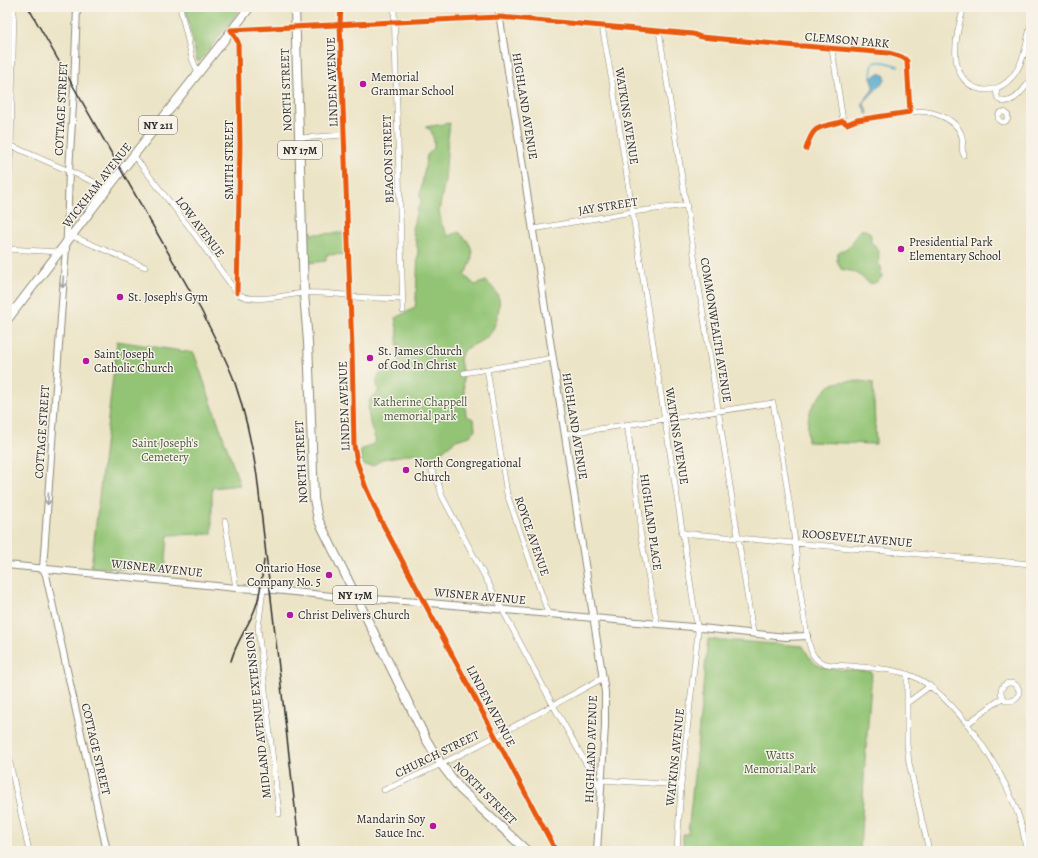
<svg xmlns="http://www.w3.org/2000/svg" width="1038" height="858" font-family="Alegreya,serif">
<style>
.green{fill:#93c474;stroke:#5f7850}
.water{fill:#50a9cd;stroke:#3e6a7c}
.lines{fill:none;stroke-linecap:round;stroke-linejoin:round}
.stream{stroke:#50a9cd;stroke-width:1.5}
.minor-casing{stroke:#8c8878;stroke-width:6}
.tertiary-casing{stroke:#8c8878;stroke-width:8}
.primary-casing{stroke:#8c8878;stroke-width:10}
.minor{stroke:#fff;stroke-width:5}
.tertiary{stroke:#fff;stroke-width:6}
.primary{stroke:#fff;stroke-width:8}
.rail{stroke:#2b2b2b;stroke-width:1.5}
.cycleway-casing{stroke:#f7f3e8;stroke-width:8}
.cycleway{stroke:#e8590c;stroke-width:5}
.oneway{stroke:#a0a0a0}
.poi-dot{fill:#b5179e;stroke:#f7f3e8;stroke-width:1.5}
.labels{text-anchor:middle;stroke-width:3;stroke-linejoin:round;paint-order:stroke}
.shield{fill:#f7f3e8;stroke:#686764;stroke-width:1}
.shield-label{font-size:11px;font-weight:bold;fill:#2b2b2b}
.street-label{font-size:12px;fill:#2b2b2b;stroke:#f7f3e8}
.poi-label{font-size:12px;fill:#2b2b2b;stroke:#f7f3e8;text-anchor:start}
.park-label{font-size:12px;fill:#4a5941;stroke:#f7f3e8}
</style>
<rect width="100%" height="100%" fill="#f7f3e8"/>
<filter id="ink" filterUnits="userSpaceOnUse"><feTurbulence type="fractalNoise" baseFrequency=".025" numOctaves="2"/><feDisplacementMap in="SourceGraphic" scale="8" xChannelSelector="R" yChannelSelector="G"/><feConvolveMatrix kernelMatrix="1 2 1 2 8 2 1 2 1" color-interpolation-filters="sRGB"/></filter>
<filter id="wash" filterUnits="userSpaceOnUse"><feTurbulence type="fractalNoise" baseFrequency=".012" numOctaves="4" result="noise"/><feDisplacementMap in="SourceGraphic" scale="16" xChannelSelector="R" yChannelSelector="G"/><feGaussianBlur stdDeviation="0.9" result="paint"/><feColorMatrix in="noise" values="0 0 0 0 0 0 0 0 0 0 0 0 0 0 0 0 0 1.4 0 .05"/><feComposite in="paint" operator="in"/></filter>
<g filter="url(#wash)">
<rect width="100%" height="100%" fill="#ece4c6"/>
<!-- green -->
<path class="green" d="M185,7H242L200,61H197Z
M450,123L448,138L445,180L439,211L442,225L448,236L459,232C462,236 468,240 470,245C475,255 470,268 464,275L475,285L486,281C492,286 497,292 499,299C501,306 495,329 490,334C482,342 472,345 463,351L460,359L463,377L466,416L474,419L475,430L470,436L456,440L435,457L423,459L416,453L383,459L372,466L364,465C360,459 359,455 362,449L369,447L376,441C372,432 365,409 370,400C372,396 376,393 379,391C371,372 387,370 399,361L397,338L398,333L395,318L415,308L416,300L418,250L412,229L417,210L421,203L420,195L427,155L434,148V141L431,130L425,127Z
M861,230C869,229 873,235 870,242H871C879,248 880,254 878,263L881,267L882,277C869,292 865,276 854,272C850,270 845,271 841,269L837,260L838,253C842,250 846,249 850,246C855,241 854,234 861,230Z
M345,233L346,254L326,255V261L308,263L307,234Z
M117,341L194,353L240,485L212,488V534L168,535L165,572L91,567Z
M861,381L873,383L876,444L808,442C807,421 807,407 824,392C826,389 830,385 833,384C841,380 852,382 861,381Z
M708,639L803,646C806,652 810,659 816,664C824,670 861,670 872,672L865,761L860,851H683V834H688Z"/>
<!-- water -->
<path class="water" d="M880,73L885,76V80L865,101L864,105L867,109L868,114H866V110L862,105C864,98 872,94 873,87C874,84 872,80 871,77H874L876,75Z"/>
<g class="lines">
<!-- stream -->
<path class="stream" d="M871,77L872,66L876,62H884L898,66"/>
</g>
</g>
<g filter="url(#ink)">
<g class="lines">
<!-- minor casing -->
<g class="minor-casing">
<path id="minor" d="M180,7L192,58L198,73
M341,7L340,24L352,350L354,445L357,462L366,488L379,517L556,851
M394,7L403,311
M964,7C959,23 954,41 956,58C959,93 996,101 1015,73C1025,59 1027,40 1031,23
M602,26L613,87L698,632L681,785L677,851
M659,31L753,633
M832,49L843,121
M996,89L997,96L999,100C1013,107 1023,89 1031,80
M910,112C929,109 957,117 962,137C964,144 960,149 964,155
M998 117a5 5 0 1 1 10 0a5 5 0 1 1-10 0Z
M300,138L344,135
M7,144L108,188
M134,156L190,228L237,293C250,305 288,294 304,293C318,292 332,294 346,295L350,297L403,299
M7,207L11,146L14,7
M533,229L632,212L687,205
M72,236L145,267
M7,249L59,252
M237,293L240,144L238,42L231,30L499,17L693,34L701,37L797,46H804L888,53C895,55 902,55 907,61L910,112L857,120L847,124L843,121C820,129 814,122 806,149
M7,307H17
M487,369L507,494L548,613
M464,373L553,358
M627,424L640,515V531L657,623
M565,434L773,403C781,449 789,496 795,543C797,562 805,646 814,656C816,659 820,662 823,663C832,666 841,665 850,666C869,668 889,668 907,674C954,689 1009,778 1021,824C1024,833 1025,842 1026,851
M432,471L438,482L442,496L553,705L601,790
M225,521L236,588
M681,533L1031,564
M263,590L258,628L279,814
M907,674V744L909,763L929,851
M1001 692a9 9 0 1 1 18 0a9 9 0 1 1-18 0Z
M907,703L930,686
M967,724L1002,698
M7,749L29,851
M601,780L681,785
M384,790C460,758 531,717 603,678"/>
</g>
<!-- tertiary casing -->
<g class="tertiary-casing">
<path id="tertiary" d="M77,7L74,88L69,171L67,234L43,568L46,575L107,851
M498,7L605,692V726L597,851
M7,565L236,588L275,590L341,597L419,602L692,627L786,637L807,636"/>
</g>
<!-- primary casing -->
<g class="primary-casing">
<path id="primary" d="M295,7L304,293L308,342L314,499L318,519L426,739L441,764L460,789L527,851
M7,320L108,188L250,7"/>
</g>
<!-- minor -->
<use href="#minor" class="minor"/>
<!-- tertiary -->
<use href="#tertiary" class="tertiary"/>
<!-- primary -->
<use href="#primary" class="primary"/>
<!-- rail -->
<path class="rail" d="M28,7L201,310C212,333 225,356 234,380C245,412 252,444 257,476L300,851
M231,661C236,642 248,627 255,609C261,594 262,576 264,560"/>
<!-- cycleway casing -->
<g class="cycleway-casing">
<path id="cycleway" d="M341,7L340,24L352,350L354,445L357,462L366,488L379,517L556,851
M237,293L240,144L238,42L231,30L499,17L693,34L701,37L797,46H804L888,53C895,55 902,55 907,61L910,112L857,120L847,124L843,121C820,129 814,122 806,149"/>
</g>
<!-- cycleway -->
<use href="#cycleway" class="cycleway"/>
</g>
<!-- one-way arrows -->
<defs><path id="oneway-shaft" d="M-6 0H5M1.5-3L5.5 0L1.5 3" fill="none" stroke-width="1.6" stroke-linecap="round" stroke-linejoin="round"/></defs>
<g class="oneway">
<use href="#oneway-shaft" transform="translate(63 282) rotate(94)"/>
<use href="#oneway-shaft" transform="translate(48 499) rotate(94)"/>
</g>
</g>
<!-- markers -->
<g class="poi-dot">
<circle cx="363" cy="84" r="4"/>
<circle cx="901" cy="249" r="4"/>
<circle cx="120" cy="297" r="4"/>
<circle cx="370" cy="358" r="4"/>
<circle cx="86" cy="361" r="4"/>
<circle cx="406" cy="470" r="4"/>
<circle cx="329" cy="575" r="4"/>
<circle cx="290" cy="615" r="4"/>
<circle cx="433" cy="826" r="4"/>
</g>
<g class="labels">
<!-- shield labels -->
<g class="shield">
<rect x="139" y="116" width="38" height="18" rx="3"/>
<rect x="278" y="141" width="44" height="18" rx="3"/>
<rect x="333" y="586" width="44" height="18" rx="3"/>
</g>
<g class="shield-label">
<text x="158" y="129">NY 211</text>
<text x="300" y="154">NY 17M</text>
<text x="355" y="599">NY 17M</text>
</g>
<!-- street labels -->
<g class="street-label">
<text transform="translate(847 40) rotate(5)" y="4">CLEMSON PARK</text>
<text transform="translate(332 82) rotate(-92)" y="4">LINDEN AVENUE</text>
<text transform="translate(286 90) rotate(-92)" y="4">NORTH STREET</text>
<text transform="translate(525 106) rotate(81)" y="4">HIGHLAND AVENUE</text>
<text transform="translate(61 109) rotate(-87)" y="4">COTTAGE STREET</text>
<text transform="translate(627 116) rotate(81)" y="4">WATKINS AVENUE</text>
<text transform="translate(388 159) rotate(-92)" y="4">BEACON STREET</text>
<text transform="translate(229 160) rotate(-90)" y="4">SMITH STREET</text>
<text transform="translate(97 185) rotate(-52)" y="4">WICKHAM AVENUE</text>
<text transform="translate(608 206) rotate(-9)" y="4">JAY STREET</text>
<text transform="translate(200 227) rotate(53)" y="4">LOW AVENUE</text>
<text transform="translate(716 330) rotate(81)" y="4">COMMONWEALTH AVENUE</text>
<text transform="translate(344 406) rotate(-92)" y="4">LINDEN AVENUE</text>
<text transform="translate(575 426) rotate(81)" y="4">HIGHLAND AVENUE</text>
<text transform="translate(42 432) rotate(-86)" y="4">COTTAGE STREET</text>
<text transform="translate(677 436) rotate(81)" y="4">WATKINS AVENUE</text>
<text transform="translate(301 462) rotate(-93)" y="4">NORTH STREET</text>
<text transform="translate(651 522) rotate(82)" y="4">HIGHLAND PLACE</text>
<text transform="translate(532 536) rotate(71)" y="4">ROYCE AVENUE</text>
<text transform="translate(857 538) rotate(5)" y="4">ROOSEVELT AVENUE</text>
<text transform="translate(157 568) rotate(6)" y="4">WISNER AVENUE</text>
<text transform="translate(480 596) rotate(5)" y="4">WISNER AVENUE</text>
<text transform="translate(491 706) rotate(62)" y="4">LINDEN AVENUE</text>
<text transform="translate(258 715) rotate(-96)" y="4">MIDLAND AVENUE EXTENSION</text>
<text transform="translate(96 749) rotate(77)" y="4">COTTAGE STREET</text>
<text transform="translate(591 749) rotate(-88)" y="4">HIGHLAND AVENUE</text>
<text transform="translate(437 754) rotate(-26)" y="4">CHURCH STREET</text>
<text transform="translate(675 757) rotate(-84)" y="4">WATKINS AVENUE</text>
<text transform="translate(485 793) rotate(45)" y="4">NORTH STREET</text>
</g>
<!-- poi labels -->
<g class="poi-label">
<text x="371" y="81">Memorial<tspan x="371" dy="14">Grammar School</tspan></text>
<text x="909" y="246">Presidential Park<tspan x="909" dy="14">Elementary School</tspan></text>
<text x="128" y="301">St. Joseph's Gym</text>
<text x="378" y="355">St. James Church<tspan x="378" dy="14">of God In Christ</tspan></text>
<text x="94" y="358">Saint Joseph<tspan x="94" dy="14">Catholic Church</tspan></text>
<text x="414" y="467">North Congregational<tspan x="414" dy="14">Church</tspan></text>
<text x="321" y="572" text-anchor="end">Ontario Hose<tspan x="321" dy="14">Company No. 5</tspan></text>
<text x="298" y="619">Christ Delivers Church</text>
<text x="425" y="823" text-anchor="end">Mandarin Soy<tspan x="425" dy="14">Sauce Inc.</tspan></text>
</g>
<!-- park labels -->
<g class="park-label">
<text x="420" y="406">Katherine Chappell<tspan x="420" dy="14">memorial park</tspan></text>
<text x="165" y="447">Saint Joseph's<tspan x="165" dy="14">Cemetery</tspan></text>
<text x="780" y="759">Watts<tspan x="780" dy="14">Memorial Park</tspan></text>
</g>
</g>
<!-- margin -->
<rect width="1038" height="858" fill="none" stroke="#f7f3e8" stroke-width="24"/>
</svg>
